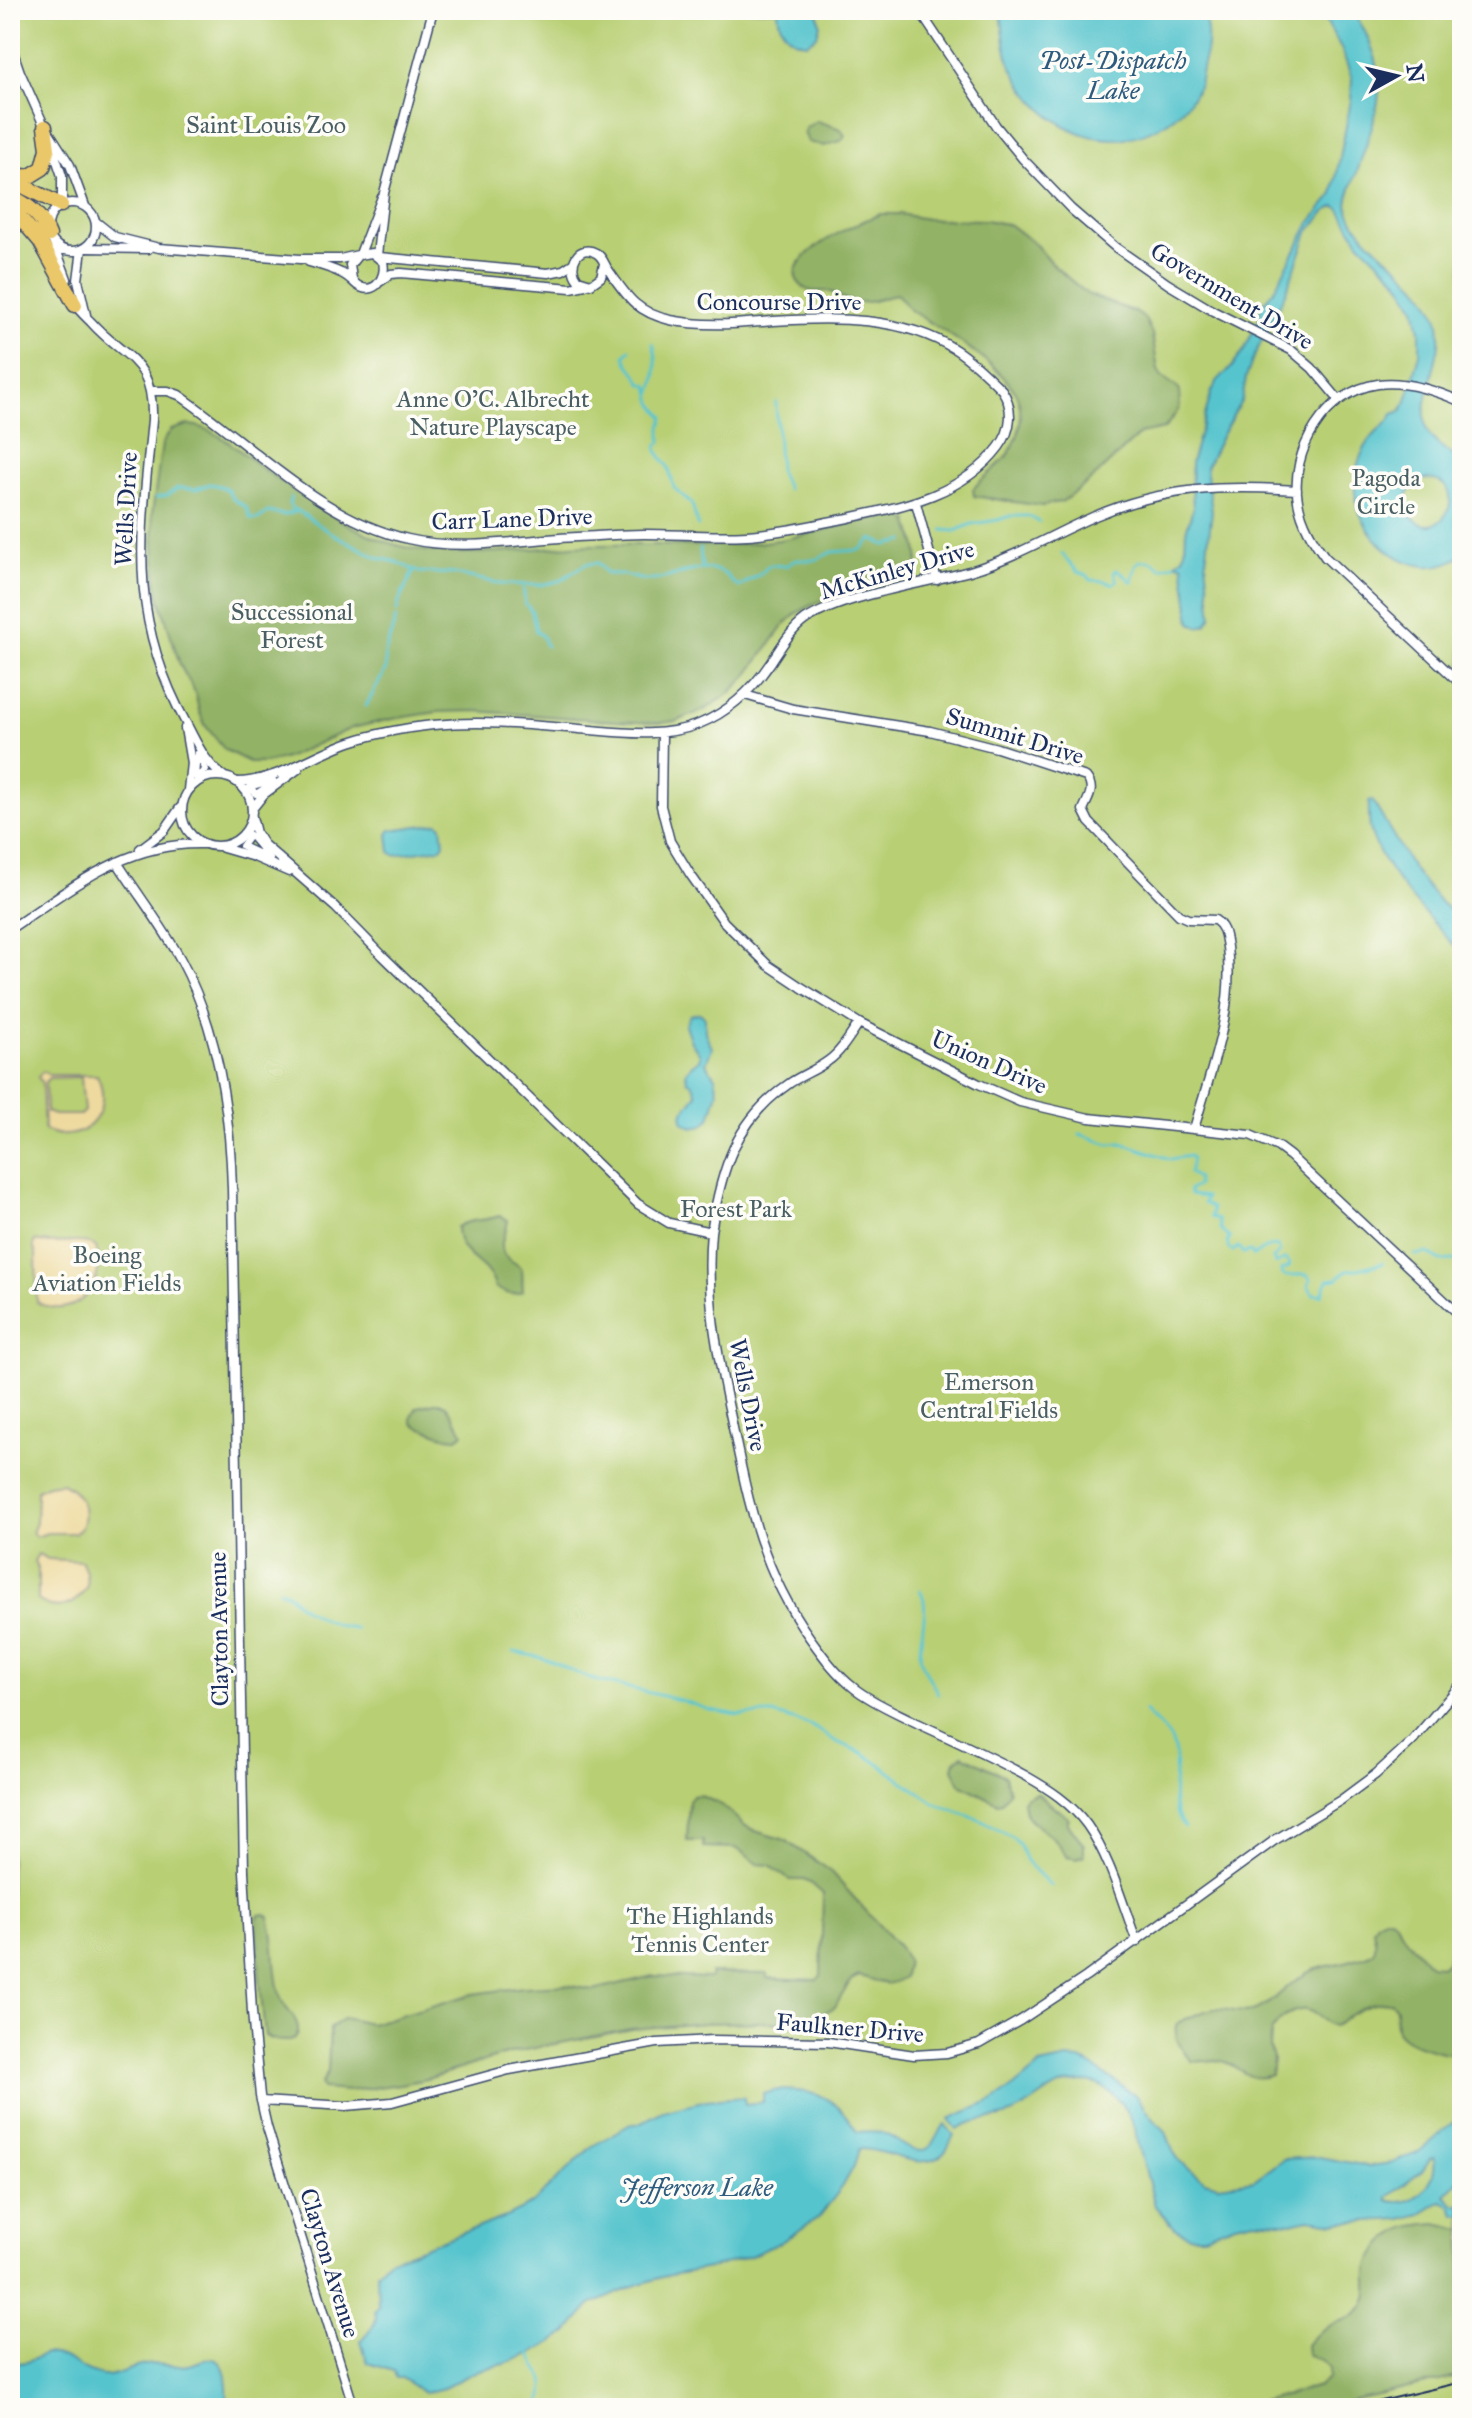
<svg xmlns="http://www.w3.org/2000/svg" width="1472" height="2418" font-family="'IM FELL Great Primer',serif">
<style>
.green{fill:#b8cf73;stroke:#6a7f68;stroke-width:2}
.forest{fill:#92b265;stroke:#567062;stroke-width:2}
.sand{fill:#eeda9e;stroke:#84847e;stroke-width:2;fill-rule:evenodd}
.water{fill:#56c4cd;stroke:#387a96;stroke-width:2;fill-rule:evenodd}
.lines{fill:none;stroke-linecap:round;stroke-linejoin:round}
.stream{stroke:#56c4cd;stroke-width:3}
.pedestrian-casing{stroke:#3b4a6d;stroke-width:9}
.minor-casing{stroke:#3b4a6d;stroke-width:11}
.primary-casing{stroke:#3b4a6d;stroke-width:17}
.pedestrian{stroke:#fff;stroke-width:6}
.minor{stroke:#fff;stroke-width:8}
.primary{stroke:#eac769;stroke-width:14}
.tram{stroke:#1b2f5e;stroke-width:2}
.labels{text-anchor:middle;stroke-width:7;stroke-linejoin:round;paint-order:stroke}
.park-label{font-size:24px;fill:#4a5f64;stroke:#fdfcf7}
.street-label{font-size:24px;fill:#1b2f5e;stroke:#fdfcf7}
.water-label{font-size:26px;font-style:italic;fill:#2d5c7f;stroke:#fdfcf7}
</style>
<rect width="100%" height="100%" fill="#fdfcf7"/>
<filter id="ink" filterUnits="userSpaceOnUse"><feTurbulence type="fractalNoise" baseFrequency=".0125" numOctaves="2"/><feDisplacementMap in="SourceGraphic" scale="16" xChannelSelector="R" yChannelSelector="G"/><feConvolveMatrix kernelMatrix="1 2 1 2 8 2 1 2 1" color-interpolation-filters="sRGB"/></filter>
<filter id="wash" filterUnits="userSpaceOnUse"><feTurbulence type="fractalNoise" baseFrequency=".006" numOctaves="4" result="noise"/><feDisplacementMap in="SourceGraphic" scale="32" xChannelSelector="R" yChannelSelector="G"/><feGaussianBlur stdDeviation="1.8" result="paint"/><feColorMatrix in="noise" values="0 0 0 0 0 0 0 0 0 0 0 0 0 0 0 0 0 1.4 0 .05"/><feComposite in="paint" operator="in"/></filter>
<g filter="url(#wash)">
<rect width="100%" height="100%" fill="#eee1c1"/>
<!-- green -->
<path class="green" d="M10,10H1462V2408H10Z"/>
<!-- forest -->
<path class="forest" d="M817,121L841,129L845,136L841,141L824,146L808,142L804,132L807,127Z
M881,214H899L927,219L986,220L1010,225L1036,245L1053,265L1087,294L1137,313L1145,319L1152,334L1158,370L1161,376L1178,388L1180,392L1179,409L1164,429L1140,434L1089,482L1063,501L1042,506L974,496L973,489C986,473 1006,463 1014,444C1021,430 1023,411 1017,396C1004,366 941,329 913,312C905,307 904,299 896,294C880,299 864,306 847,300C841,298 836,294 831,292C822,289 814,294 806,289C763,262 864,220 881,214Z
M188,425C214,425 244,455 265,470C306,499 359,538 409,548C467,560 531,547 591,545C653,543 717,550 779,540C818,533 858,518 898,516L910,521L909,523C914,539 926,562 911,575L845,593L818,602L797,613L784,625L746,677L729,694L704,710L677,721L659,723L616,721L475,711L437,712L392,719L352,728L286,758L265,763H251L225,750L205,725L199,711L195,692L180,665L157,591L152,514L162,444L171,430Z
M499,1216L508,1220C507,1231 499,1241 503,1252C506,1262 519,1261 522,1271C523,1276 522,1285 523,1291C513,1297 504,1293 495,1287C488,1259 457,1260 457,1227C470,1218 484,1222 499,1216Z
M439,1402L446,1405C449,1409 462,1429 463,1433L458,1438C446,1439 443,1435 433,1432C419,1427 404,1427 417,1407Z
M963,1755L1005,1776L1009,1791L1002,1802L998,1803L960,1784L953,1768L955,1761Z
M1037,1793L1069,1819L1067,1822L1084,1845V1855L1077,1858L1067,1856L1053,1838L1029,1819L1025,1813L1023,1801L1026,1797Z
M699,1795L722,1805L744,1825L755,1831L785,1840L829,1870L898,1946L907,1961L904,1977C884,1990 879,1980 859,1976L851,1980L835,2007L808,2021L792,2025L772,2022L706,2023L631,2029L510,2053L427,2079L400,2084L348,2091L323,2089L321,2085L328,2071L330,2028L344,2018L370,2024L473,1994L524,1987L567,1985L593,1990L653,1976L710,1978L711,1973L767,1974V1978L817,1980L821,1975L823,1894L812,1884L804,1880H789L770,1865L758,1864L736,1848L703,1847V1841H687L689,1801L693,1796Z
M1462,1890V2054C1447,2055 1401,2044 1396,2028C1395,2022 1396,2014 1396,2008L1391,2002C1375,2002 1363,2006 1350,2015C1343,2020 1341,2024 1333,2026C1325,2023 1323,2019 1316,2015C1299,2001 1280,2018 1271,2032L1270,2048L1273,2059L1271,2075C1245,2085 1239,2062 1217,2060C1209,2060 1201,2063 1192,2061C1182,2052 1174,2038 1176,2025L1179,2022C1190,2018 1203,2010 1214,2009C1227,2008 1239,2014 1252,2011C1274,2005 1290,1979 1314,1970C1326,1965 1367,1959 1373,1952C1378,1945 1374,1936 1373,1928C1377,1921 1385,1914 1394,1920C1398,1923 1401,1931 1404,1936C1412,1947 1421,1956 1430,1965L1442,1966L1448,1961L1451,1940L1457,1927Z
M265,1914L269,1917C277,1943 272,1972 281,1998C284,2010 299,2017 298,2031C296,2046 273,2041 265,2036L259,1972L257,1919L259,1915Z
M1436,2223L1462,2229V2376L1355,2400L1331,2408H1241L1319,2386L1328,2379L1329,2368L1323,2361L1307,2354L1306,2345C1324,2320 1349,2324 1363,2307C1371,2296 1367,2282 1368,2270C1371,2252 1390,2235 1405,2228C1414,2225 1426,2224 1436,2223Z"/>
<!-- sand -->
<path class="sand" d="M43,1071L49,1075H97C115,1113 83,1148 44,1130L42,1083L38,1077ZM81,1077L84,1111L80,1115H54L46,1112L45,1082L49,1078Z
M35,1241C53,1247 81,1236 96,1247C109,1283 74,1324 37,1302L36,1255L33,1245Z
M62,1483C81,1492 88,1509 81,1528L75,1533H47L36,1537L32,1533L36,1523L37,1490L48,1485Z
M38,1554L48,1559L81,1561L86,1572L87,1586C77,1606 56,1613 38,1600V1569L34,1561Z"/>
<!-- water -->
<path class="water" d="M778,10H823L818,12L820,24L817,36L806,43C788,41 778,28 778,10Z
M1001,10H1202C1209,28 1209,46 1203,64C1201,71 1201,80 1198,87C1192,101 1178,115 1165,123C1109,159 1046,130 1016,75C1005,57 1003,31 1001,10Z
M1320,10H1353C1391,74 1383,96 1360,163C1356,177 1349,190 1347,204C1359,251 1421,269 1438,319C1448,350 1413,409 1429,434C1436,446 1451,453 1462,462V555C1414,591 1350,533 1355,481C1356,463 1364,445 1377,432C1383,425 1390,423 1393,414L1401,411L1407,401L1420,354V331L1415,307L1398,280L1359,242L1340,209L1335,206L1324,213L1308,233L1287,289L1252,361L1246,378L1242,400L1222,435L1206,467L1212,511L1206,561L1212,616L1206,625L1199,627L1191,623L1183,564H1175L1183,557L1185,551L1186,531L1193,508L1191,463L1212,391L1218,380L1232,367L1244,350L1259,319L1261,306L1274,290L1310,223L1333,194L1351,100L1352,79L1341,48ZM1425,479C1472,479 1445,545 1414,519C1398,505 1408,485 1425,479Z
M1372,800L1413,869L1437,899L1462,922V954C1433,922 1383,873 1371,832C1368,821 1369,812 1369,801Z
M438,823L442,826L444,844L441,848L395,855L390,852L388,834L391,830Z
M700,1013L705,1018V1032L712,1048L706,1063L715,1077L718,1092L710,1118L703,1125L693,1127L684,1123L682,1114L697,1094L694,1086L687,1080L686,1073L691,1066L699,1060L700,1054L691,1042L685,1025L690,1015Z
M1067,2059L1080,2060L1089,2064L1135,2095L1156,2122L1166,2131L1173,2151L1180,2161L1205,2181L1219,2185L1254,2180L1283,2159L1319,2157L1368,2166L1392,2163L1420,2152L1462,2114V2177L1445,2195L1455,2205H1462V2215H1455L1450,2205L1442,2201L1421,2214L1401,2219L1335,2223L1309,2219L1291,2223L1255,2220L1235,2224L1204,2236H1189L1174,2228L1155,2206L1136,2135C1136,2123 1127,2112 1120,2102C1111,2091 1098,2082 1083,2082C1047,2083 1040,2103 1011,2114C991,2122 979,2116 957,2129L949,2119L992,2101L1014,2087L1040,2065ZM1434,2158C1439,2182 1412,2210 1388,2200V2197L1422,2171L1430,2159Z
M775,2090C815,2090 836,2095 857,2132C868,2131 879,2130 889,2136C902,2142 916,2159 931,2146C937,2141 940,2130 945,2124L954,2135C951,2140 949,2147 945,2152C923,2176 885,2147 859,2149L854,2166L843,2186L819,2217L781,2242L751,2256L714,2267L666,2276L637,2285L591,2305L567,2333L537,2351L505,2364L479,2370L444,2388L424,2393L402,2378H396L394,2371L368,2363L361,2341C369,2332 379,2323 375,2311L378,2306L377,2272L388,2260L506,2217L532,2204L591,2147L629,2125L640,2123L663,2111L706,2100L744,2097L745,2104L763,2102V2094Z
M45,2354C72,2355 80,2373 103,2376C118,2377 130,2367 145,2365C159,2362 174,2368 188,2365C196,2364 204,2358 212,2359C231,2361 227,2395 227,2408H10V2364L27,2362Z"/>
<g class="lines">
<!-- stream -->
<path class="stream" d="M630,349L625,355C626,366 638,372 641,383L649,386L653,403L664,417L661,427V442L658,444L657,451L668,466L674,488L692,504L698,526
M651,394C657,381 658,358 653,344
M776,402L779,470L787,489
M291,497L289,504L292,509L298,511
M156,498L166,496L178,488L196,489L210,484L220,486L227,489L233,499L246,507L251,519H258L268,512L285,515L298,511L328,531L378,558L397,562L418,572L455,574L503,584L540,585L559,581L586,564L598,563L607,574C628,572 634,581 651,580C671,580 703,560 725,574C730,578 733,584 739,587L760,574L770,565L786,566L796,560H815L832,552L860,550L872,539L886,545L905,541
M943,530L955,531L972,524L998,520L1010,516H1029L1039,522
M700,549L702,569
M1062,554L1078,572L1087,575L1091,580L1104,581L1112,584L1117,581L1114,572L1116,570L1121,572L1132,582L1136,565L1140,561H1151L1162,568L1175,564
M523,585L525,603L532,612L536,631L542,636L546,646
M397,611L400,599L414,570
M366,706L386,669L385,653L396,618
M1080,1134L1109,1144L1122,1143L1170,1159L1190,1156L1192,1159L1189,1173L1197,1178V1186L1189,1190L1190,1195L1206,1197L1204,1203L1212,1208L1211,1217L1218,1220L1221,1231L1230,1238L1227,1242L1229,1249L1233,1251L1238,1247L1243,1253L1250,1251L1253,1256C1260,1251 1268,1244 1278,1247L1280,1252L1273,1259L1276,1264L1285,1259L1290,1264L1288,1268L1281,1270L1283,1275C1293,1280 1303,1268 1311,1279L1308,1285L1313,1294L1322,1295L1328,1280L1337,1279L1347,1270L1358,1269L1383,1263
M1415,1255L1428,1253L1440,1261L1454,1260L1462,1263
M279,1590L289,1594C298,1608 326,1622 342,1626C347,1627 351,1627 356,1629
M920,1590C932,1608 916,1643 921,1660C926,1674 930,1680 938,1693
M514,1652L543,1658L590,1679L680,1700L710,1710L738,1715L773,1714L810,1725L837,1742L863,1753L936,1804L980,1820L1012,1837L1019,1844L1026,1861L1051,1886
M1145,1711C1153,1721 1165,1729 1171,1740C1185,1772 1160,1800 1185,1827
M530,2353C541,2381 553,2376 538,2408"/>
</g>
</g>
<g filter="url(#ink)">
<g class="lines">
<!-- pedestrian casing -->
<g class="pedestrian-casing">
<path id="pedestrian" d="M197,754L206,770L196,777H195Z
M273,780L274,782L256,794L250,787Z
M250,835L270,859L242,846Z"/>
</g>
<!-- minor casing -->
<g class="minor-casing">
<path id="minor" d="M919,10L996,126L1023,159L1071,209L1115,247L1168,284L1213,311L1291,350L1312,368L1339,400
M10,43L20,72L46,130
M47,129L70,165L85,206
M51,143L62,176V204
M48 227a24 24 0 1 1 48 0a24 24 0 1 1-48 0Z
M96,222L115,237L159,248L300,259H340L358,255
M54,244L67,279
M86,248L148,249
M82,249L78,280L86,315
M360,254L382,197
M377,255L384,193L433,10
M379,257L548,273L563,270L572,264
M309,262C320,265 331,268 341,273C348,276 351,280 357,285C374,297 387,277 383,262L372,253L358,255L350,265L352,279
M381,281L391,274L401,273L571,288L585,285
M74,303C79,311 85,316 91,322C125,360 154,358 152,420C141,535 127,616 186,723C197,743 205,764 225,777
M151,391H168L179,395C251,444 320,519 408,539C463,552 522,539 577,537C600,536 622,534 644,534C678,534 713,537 747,535C780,533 811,525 843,519C899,507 962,496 999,447C1012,430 1014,408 1002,390C988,376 973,361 956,350C904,316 833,317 773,321C739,324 704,327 670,320C635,312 626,295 607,268C604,263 602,256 596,253C579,243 566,265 578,280L591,284L601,277L604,264
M1462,402C1437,391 1405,380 1378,384C1326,391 1289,452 1298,501C1302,523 1312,539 1325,557L1462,685
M916,503L937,580
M745,695L793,709L930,731L997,748L1086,777C1096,789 1088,798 1083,810L1089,822L1179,915L1188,919L1215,920C1225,927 1225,936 1227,947C1235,1010 1211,1069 1194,1129
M185,728L191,763L188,790
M662,733L661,806L670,841L690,874L724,922L768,965L801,987L859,1023L979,1084L1020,1102L1089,1118L1250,1135L1278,1147L1290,1156L1462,1317
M182 811a35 35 0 1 1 70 0a35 35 0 1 1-70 0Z
M237,782C278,781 312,755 350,742C377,733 406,728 433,725C481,720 531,725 579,729C618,732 661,739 699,724C729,712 753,689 771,662C781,647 790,631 805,620C846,594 925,584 973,570C1016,557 1055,533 1095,516C1163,487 1225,485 1297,490
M252,809L264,794L298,769
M252,817L256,833L263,844L335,907L383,956L638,1204L669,1223L711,1232C705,1295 718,1357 731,1418C748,1500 760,1568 810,1638C823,1656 836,1674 854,1688C873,1703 896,1712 917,1723C954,1740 991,1757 1026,1776C1049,1789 1071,1803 1087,1825C1111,1859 1122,1903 1137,1942
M223,848L254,857L289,872
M140,849L164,831L180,808
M117,862C138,895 162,925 181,960C218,1029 230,1111 232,1188L244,1871L252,2012L260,2096L267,2127L354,2408
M10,929C72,888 125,842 203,844
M711,1232C721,1170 735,1120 790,1083C802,1075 816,1070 828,1061C841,1052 850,1036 859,1023
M261,2101L346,2106L392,2102L509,2070L657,2043L713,2040L828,2042L914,2055L947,2053L979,2044L1021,2020L1086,1977L1275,1840L1341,1800L1376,1774L1412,1741L1462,1683"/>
</g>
<!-- primary casing -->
<g class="primary-casing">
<path id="primary" d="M10,177L30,176L43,168L48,149L45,127
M11,180L61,205
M10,196C29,205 41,215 49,235
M10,206L40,241L75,305"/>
</g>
<!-- pedestrian -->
<use href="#pedestrian" class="pedestrian"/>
<!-- minor -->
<use href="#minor" class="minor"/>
<!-- primary -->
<use href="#primary" class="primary"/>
<!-- tram -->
<path class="tram" d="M1352,2408L1462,2382"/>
</g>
</g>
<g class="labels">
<!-- park labels -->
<g class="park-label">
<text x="266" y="133">Saint Louis Zoo</text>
<text x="493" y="407">Anne O’C. Albrecht<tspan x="493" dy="28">Nature Playscape</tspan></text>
<text x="1386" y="486">Pagoda<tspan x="1386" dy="28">Circle</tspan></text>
<text x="292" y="620">Successional<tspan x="292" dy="28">Forest</tspan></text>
<text x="736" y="1217">Forest Park</text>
<text x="107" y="1263">Boeing<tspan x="107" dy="28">Aviation Fields</tspan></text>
<text x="989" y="1390">Emerson<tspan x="989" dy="28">Central Fields</tspan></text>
<text x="700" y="1924">The Highlands<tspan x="700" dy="28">Tennis Center</tspan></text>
</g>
<!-- street labels -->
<g class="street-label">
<text transform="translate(1232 296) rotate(31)" y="8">Government Drive</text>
<text x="779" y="310">Concourse Drive</text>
<text transform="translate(126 509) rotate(-87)" y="8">Wells Drive</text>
<text transform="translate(512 519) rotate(-2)" y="8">Carr Lane Drive</text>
<text transform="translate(897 570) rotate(-16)" y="8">McKinley Drive</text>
<text transform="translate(1015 736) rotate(17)" y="8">Summit Drive</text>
<text transform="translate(989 1062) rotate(24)" y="8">Union Drive</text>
<text transform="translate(748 1395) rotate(79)" y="8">Wells Drive</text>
<text transform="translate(219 1629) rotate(-91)" y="8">Clayton Avenue</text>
<text transform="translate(850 2028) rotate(5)" y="8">Faulkner Drive</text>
<text transform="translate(330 2263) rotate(73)" y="8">Clayton Avenue</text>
</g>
<!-- water labels -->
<g class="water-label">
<text x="1113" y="69">Post-Dispatch<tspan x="1113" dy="30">Lake</tspan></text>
<text x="697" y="2196">Jefferson Lake</text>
</g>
</g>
<!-- margin -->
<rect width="1472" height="2418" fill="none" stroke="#fdfcf7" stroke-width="40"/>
<!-- north arrow -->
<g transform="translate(1396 76) rotate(82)" stroke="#fdfcf7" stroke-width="6" paint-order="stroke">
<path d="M0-6L14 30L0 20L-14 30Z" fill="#1b2f5e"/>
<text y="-12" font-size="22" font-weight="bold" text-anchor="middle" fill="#1b2f5e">N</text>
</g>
</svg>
